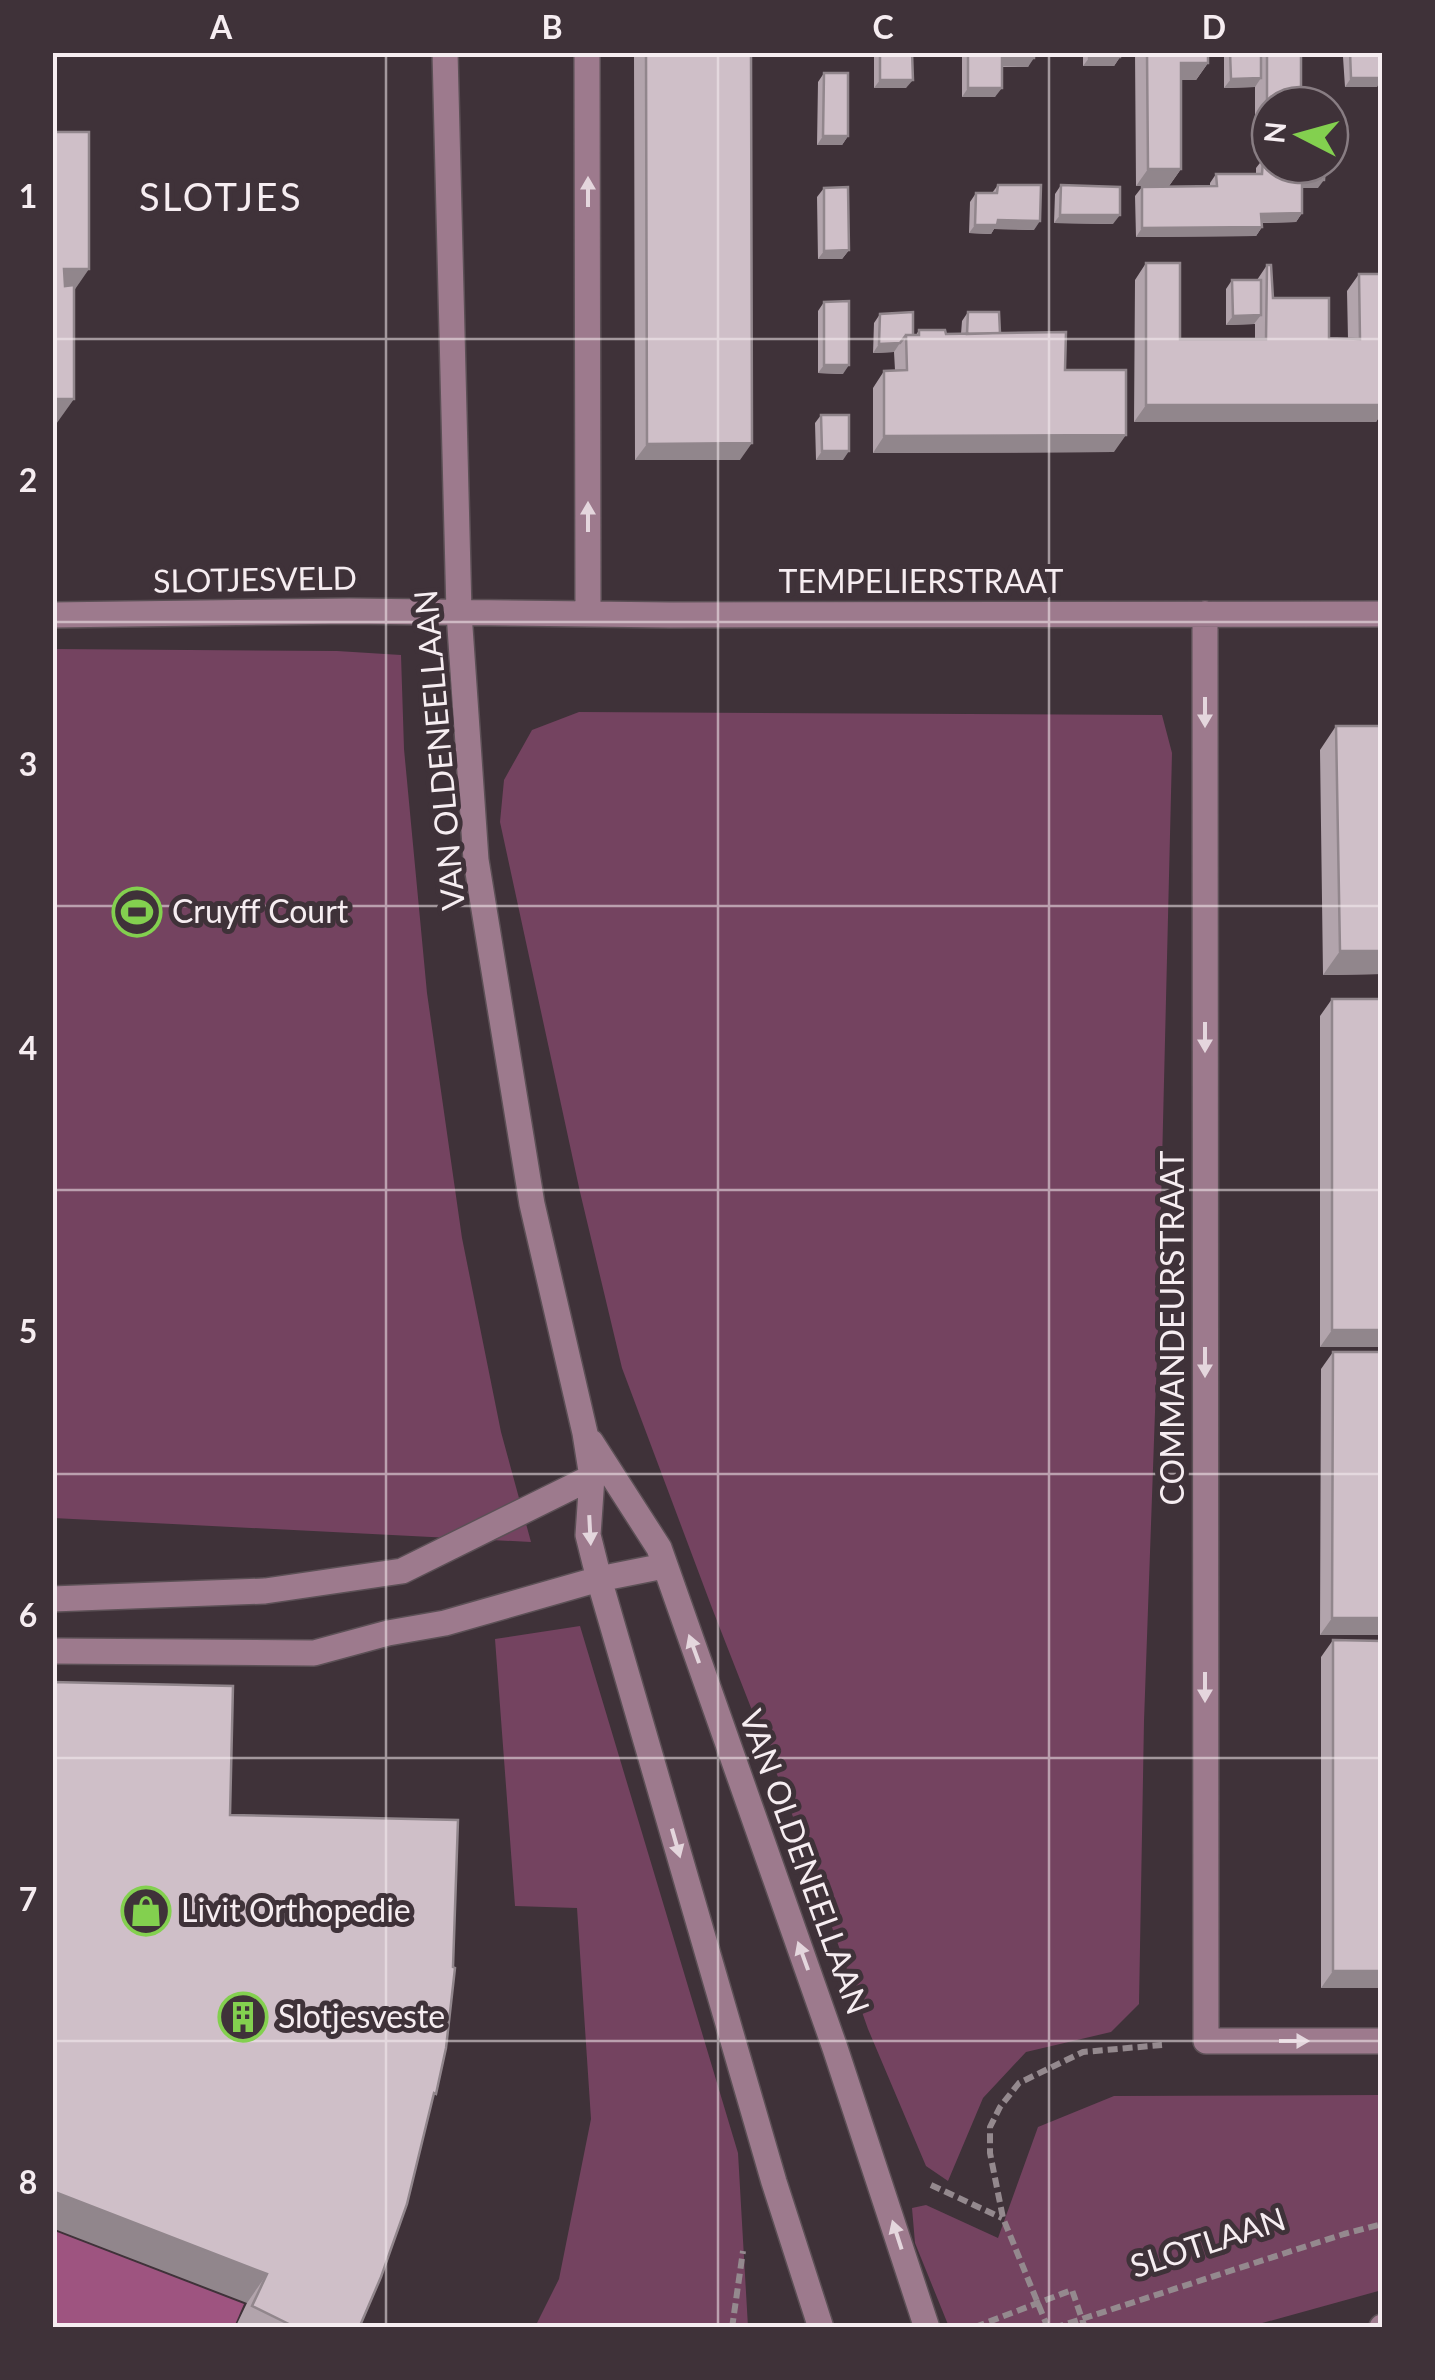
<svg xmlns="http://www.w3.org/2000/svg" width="1435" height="2380" font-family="Lato,sans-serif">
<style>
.green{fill:#744360}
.water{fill:#9e5480}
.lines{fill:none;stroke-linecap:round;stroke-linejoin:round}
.minor-casing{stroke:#5c5056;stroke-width:28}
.path{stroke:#94898e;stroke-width:6;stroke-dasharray:10 5;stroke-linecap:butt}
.minor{stroke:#9d7a8d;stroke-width:25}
.wall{fill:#b2a4ac}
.shaded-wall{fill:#91868c}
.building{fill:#cfbfc8;stroke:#91868c;stroke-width:2.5}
.oneway{fill:#e4d6dd}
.grid{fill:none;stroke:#f6edf1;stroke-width:2.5;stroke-opacity:0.55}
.labels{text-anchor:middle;stroke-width:10;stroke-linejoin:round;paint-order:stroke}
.street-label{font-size:32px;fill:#f6edf1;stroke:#3f3239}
.poi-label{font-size:32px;fill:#f6edf1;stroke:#3f3239;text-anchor:start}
.quarter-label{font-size:38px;letter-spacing:2.5px;fill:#f6edf1;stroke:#3f3239}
.neatline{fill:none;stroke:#f6edf1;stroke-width:4}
.grid-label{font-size:32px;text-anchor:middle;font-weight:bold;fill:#f6edf1}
</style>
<rect width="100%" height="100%" fill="#3f3239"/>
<!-- green -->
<path class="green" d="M53,649L337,651L401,655L404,749L427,993L462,1238L501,1432L531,1542L53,1518Z
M579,712L1162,715L1172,753L1158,1328L1144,1721L1139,2004L1111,2032L1026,2052L983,2098L948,2181L926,2166L868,2029L787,1800L712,1608L622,1368L580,1192L500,822L504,780L532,730Z
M580,1626L738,2153L748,2327H535L559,2279L591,2119L577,1908L515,1906L495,1639Z
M1382,2095V2290L1248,2327H949L915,2243L912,2208L926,2205L998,2238L1038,2127L1114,2096Z"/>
<!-- water -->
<path class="water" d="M52,2230L244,2304L234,2327H53Z"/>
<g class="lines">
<!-- minor casing -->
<g class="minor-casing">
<path id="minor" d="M445,52L459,613L476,860L532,1204L585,1433L592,1477L588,1535L599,1579L774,2182L821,2328
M587,52L588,614
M1205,614L1206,2041H1382
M52,615L349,611L670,615L1382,614
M591,1442L659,1548L835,2048L927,2328
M52,1599L265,1591L402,1571L592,1477
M52,1651L314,1653L388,1633L445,1623L599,1579L664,1566
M1382,2328V2327"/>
</g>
<!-- path -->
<path class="path" d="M931,2185L1002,2218
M975,2327L1072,2290L1085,2328
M732,2328L743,2251
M1048,2328L1003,2218L990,2153V2127L1000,2107L1019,2083L1083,2052L1162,2045
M1054,2328L1344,2234L1382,2224"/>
<!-- minor -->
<use href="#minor" class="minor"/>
</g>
<!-- wall -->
<path class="wall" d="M634,52H751L740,460H635Z
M874,52H912L906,88H874Z
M962,52H1034L1028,67H1002L995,97H962Z
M1083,52H1120V57L1114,66H1083Z
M1135,52H1208V63L1196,80H1181V169L1169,186H1136Z
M1224,52H1301L1270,105V123H1255V87L1224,88Z
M1346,52H1382L1377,87H1345L1343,57Z
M824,73L848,136L842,145H817L818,82Z
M1263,159L1318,188H1302V213L1296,222L1262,223V227L1256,236L1136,237L1135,196L1142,187L1210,186V183L1216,174H1256V168Z
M998,185L1034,230L994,229L991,234L969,233L970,202L976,193H992Z
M1061,185L1113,224L1054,223L1055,194Z
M824,188L849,250L842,259H818L817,197Z
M1146,263L1180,339H1255V324L1226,325V289L1232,280H1257L1267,265L1273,298L1329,338L1348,339L1347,291L1359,274H1382V412L1376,422H1134L1135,280Z
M824,302L843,374L818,373V311Z
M968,312L1000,333L1065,370L1114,452L873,453V388L884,371L895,370L894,352L873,353L874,323L880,314L913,335H916L919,330L946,334H961L962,321Z
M821,415L843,460H816L815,423Z
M1336,726L1382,974L1323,975L1320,750Z
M1332,999H1382V1347H1320V1016Z
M1333,1352H1382V1635H1320L1321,1369Z
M1333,1640L1382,1988H1321V1657Z
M230,1815L433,2099L359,2328H235L247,2303Z"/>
<!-- shaded-wall -->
<path class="shaded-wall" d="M1120,57L1114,66H1083L1089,58Z
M1002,58H1034L1028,67L996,66Z
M1181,63H1208L1196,80H1169Z
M1261,78L1255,87L1224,88L1231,79Z
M1351,78H1382V79L1377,87H1345Z
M880,80H913L906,88H874Z
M968,88H1002L995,97H962Z
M1267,106H1270V123H1255Z
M823,136H848L842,145H817Z
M1148,169H1181L1169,186H1136Z
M1302,179L1324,180L1318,188H1296Z
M1302,213L1296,222L1255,223L1261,214Z
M1060,215H1120L1113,224L1054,223Z
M998,220L1040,221L1034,230L994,229L991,234L969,233L975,225Z
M1262,227L1256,236L1136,237L1142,228Z
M849,250L842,259H818L824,251Z
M64,269H89L69,298H52Z
M1261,315L1254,324L1226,325L1233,316Z
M900,343L894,352L873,353L879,344Z
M824,365H849L843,374L818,373Z
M52,399H74L54,427H52Z
M1146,405H1382V412L1376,422H1134Z
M1126,435L1114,452L873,453L884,436Z
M752,443L740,460H635L647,444Z
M822,451H849L843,460H816Z
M1340,951H1382V974L1323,975Z
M1332,1330H1382V1347H1320Z
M1332,1618H1382V1635H1320Z
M1333,1971H1382V1988H1321Z
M52,2191L267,2274L247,2303L52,2228Z"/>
<!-- building -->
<path class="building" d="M646,52H751L752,443L647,444Z
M880,52H912L913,80H880Z
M968,52H1034V58H1002V88H968Z
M1089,52H1120V57L1089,58Z
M1147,52H1208V63H1181V169H1148Z
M1230,52H1261V78L1231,79Z
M1267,52H1301V105L1267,106Z
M1350,52H1382V78H1351Z
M824,73H848V136H823Z
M52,132H89V269H64L65,286L74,285V399H52Z
M1263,159H1270V165H1325L1324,180L1302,179V213L1261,214L1262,227L1142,228V187L1217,186L1216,174H1262Z
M998,185H1041L1040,221L998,220L997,225H975L976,193H997Z
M1061,185L1120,187V215H1060Z
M848,187L849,250L824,251V188Z
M1146,263H1180V339H1266L1267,265H1271L1273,298H1329V338L1360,339L1359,274H1382V405H1146Z
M1232,280H1261V315L1233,316Z
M849,301V365H824V302Z
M913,312V335H906L900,343L879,344L880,314Z
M968,312H999L1000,333L967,334Z
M919,330H945L946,334L1066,332L1065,370H1126V435L884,436V371L907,370L906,335H919Z
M821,415H849V451H822Z
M1336,726H1382V951H1340Z
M1332,999H1382V1330H1332Z
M1333,1352H1382V1618H1332Z
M1333,1640L1382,1641V1971H1333Z
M52,1682L233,1686L230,1815L458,1820L453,1967L455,1968L446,2048L436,2094L434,2093L407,2204L381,2277L359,2328H297L252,2306L267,2274L52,2191Z"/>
<!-- one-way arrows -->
<defs><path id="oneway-solid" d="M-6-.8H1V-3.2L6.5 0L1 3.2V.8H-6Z" transform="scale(2.5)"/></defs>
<g class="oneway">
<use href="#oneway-solid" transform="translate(588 192) rotate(-90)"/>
<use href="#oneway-solid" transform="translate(588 517) rotate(-90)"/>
<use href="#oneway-solid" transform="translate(1205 712) rotate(90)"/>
<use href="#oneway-solid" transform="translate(1205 1037) rotate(90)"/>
<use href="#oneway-solid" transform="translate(1205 1362) rotate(90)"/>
<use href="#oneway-solid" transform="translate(590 1530) rotate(87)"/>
<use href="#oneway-solid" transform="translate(694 1649) rotate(-110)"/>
<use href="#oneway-solid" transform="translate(1205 1687) rotate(90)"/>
<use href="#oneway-solid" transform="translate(676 1843) rotate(74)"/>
<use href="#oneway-solid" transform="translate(803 1956) rotate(-110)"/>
<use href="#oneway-solid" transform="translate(1294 2041)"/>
<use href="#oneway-solid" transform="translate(897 2235) rotate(-108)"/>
</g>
<!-- grid -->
<path class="grid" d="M386,52V2328M718,52V2328M1049,52V2328M52,339H1382M52,622H1382M52,906H1382M52,1190H1382M52,1474H1382M52,1758H1382M52,2041H1382"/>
<!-- icons -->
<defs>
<g id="stadium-ring" transform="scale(2.5)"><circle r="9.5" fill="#3f3239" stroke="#83d04f" stroke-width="1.5"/><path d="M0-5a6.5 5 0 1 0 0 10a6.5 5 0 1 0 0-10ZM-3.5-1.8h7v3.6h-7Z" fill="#83d04f"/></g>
<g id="shop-ring" transform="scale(2.5)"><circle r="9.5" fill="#3f3239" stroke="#83d04f" stroke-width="1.5"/><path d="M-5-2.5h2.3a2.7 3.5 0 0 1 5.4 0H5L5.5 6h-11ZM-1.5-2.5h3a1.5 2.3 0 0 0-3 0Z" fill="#83d04f"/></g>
<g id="building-ring" transform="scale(2.5)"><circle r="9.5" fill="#3f3239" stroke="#83d04f" stroke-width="1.5"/><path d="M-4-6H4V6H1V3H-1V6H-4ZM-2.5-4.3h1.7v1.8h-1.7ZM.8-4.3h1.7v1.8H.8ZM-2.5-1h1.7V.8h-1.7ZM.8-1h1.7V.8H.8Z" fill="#83d04f"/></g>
</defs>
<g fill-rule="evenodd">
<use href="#stadium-ring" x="137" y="912"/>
<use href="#shop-ring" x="146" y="1911"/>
<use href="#building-ring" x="243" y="2017"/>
</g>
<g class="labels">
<!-- street labels -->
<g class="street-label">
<text transform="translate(255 580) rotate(-1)" y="11">SLOTJESVELD</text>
<text x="921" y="593">TEMPELIERSTRAAT</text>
<text transform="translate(440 750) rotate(-95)" y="11">VAN OLDENEELLAAN</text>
<text transform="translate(1173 1328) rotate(-90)" y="11">COMMANDEURSTRAAT</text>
<text transform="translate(804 1862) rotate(70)" y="11">VAN OLDENEELLAAN</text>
<text transform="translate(1208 2243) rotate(-18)" y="11">SLOTLAAN</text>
</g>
<!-- poi labels -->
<g class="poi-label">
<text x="172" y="923">Cruyff Court</text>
<text x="181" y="1922">Livit Orthopedie</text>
<text x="278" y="2028">Slotjesveste</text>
</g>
<!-- quarter labels -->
<g class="quarter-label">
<text x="221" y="211">SLOTJES</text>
</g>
</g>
<!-- border -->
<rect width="1435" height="2380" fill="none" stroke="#3f3239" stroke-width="110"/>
<!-- north arrow -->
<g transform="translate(1300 135) rotate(276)"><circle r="48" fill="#3f3239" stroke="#887d83" stroke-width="2.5"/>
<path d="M0-8L18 38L0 25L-18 38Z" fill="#83d04f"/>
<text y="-15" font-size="28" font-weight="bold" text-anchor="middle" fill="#f6edf1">N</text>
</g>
<rect x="55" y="55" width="1325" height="2270" class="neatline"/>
<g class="grid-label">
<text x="221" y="39">A</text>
<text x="552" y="39">B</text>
<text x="883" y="39">C</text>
<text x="1214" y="39">D</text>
<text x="28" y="208">1</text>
<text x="28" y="492">2</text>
<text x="28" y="776">3</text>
<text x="28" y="1060">4</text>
<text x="28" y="1343">5</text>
<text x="28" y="1627">6</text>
<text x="28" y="1911">7</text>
<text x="28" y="2194">8</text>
</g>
</svg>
